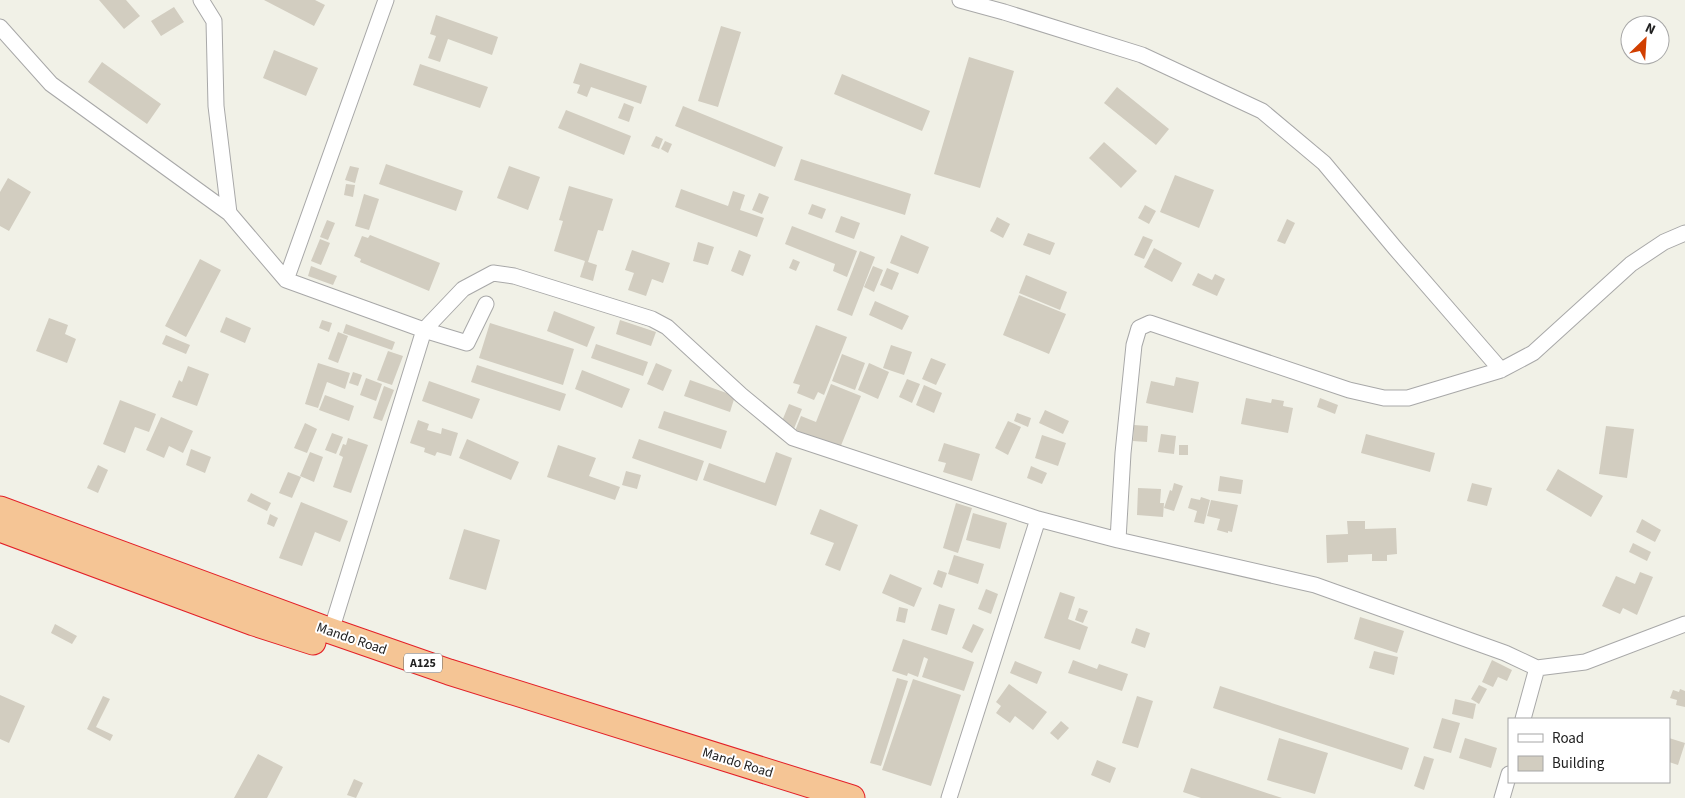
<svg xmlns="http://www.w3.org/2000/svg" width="1685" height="798" font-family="'Source Sans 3',sans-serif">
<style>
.building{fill:#d2cdc0}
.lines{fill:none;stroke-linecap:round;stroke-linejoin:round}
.minor-casing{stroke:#a8a8a8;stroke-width:17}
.trunk-casing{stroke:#e32028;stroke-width:27}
.minor{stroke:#fff;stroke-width:15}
.trunk{stroke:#f5c595;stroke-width:25}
.labels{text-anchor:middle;stroke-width:4;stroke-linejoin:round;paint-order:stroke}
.shield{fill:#fff;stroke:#646464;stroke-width:1}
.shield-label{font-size:12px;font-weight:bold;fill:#212121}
.street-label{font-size:14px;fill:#212121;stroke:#fff}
</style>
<rect width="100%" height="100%" fill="#f1f1e7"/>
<!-- building -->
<path class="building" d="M99,0H126L140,16L124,29Z
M264,0H315L325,5L314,26Z
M174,7L184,22L161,36L151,21Z
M436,15L498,37L492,55L448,39L440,62L428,58L436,36L430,34Z
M721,26L741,32L718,107L698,101Z
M274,50L318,68L306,96L263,78Z
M969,57L1014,71L980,188L934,174Z
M102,62L161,104L147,124L88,82Z
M580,63L647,86L641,104L591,87L587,97L577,93L580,85L573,83Z
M420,64L488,87L480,108L413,85Z
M842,74L930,111L922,131L834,94Z
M1117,87L1169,129L1156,145L1104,103Z
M624,103L634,107L629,122L618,118Z
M683,106L783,147L775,167L675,126Z
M566,110L631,136L624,155L558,128Z
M656,136L663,139L659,149L651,146Z
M665,141L672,144L668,153L661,149Z
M1104,142L1137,171L1121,188L1089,158Z
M801,159L911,194L905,215L794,180Z
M386,164L463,191L456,211L379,184Z
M350,166L359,168L355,183L345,180Z
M509,166L540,177L528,210L497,198Z
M1175,175L1214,190L1199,228L1160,212Z
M8,178L31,192L9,231L0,226V192Z
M346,184L355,185L353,197L344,195Z
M569,186L613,199L603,231L598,230L588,262L597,265L593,281L580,277L585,261L554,251L563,221L559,220Z
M681,189L728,206L733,191L745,195L740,210L764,218L757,237L675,207Z
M759,193L769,197L762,214L752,210Z
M364,194L379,199L369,230L355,226Z
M812,204L826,209L822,219L808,214Z
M1145,205L1156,211L1149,224L1138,218Z
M841,216L860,223L854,239L835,232Z
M997,217L1010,224L1003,238L990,231Z
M1287,219L1295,223L1285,244L1277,241Z
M327,220L335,223L328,240L320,237Z
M792,226L857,251L847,277L833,271L835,264L785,244Z
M1028,233L1055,243L1050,255L1023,245Z
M370,235L440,263L429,291L360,262L361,259L354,256L362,236L368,238Z
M901,235L929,247L918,274L890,263Z
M1143,236L1153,240L1144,259L1134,255Z
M320,239L330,243L321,265L311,261Z
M698,242L714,247L708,265L693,261Z
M1154,248L1182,263L1172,282L1144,267Z
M632,250L670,263L663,283L652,279L646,296L628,290L634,273L625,270Z
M739,250L751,255L743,276L731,271Z
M860,251L875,257L852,316L837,310Z
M200,259L221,270L186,337L165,326Z
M793,259L800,262L796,271L789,268Z
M311,266L337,276L333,285L308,276Z
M873,266L883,270L874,292L864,287Z
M887,268L899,273L892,290L880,285Z
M1198,273L1212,280L1215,274L1225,279L1217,296L1192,285Z
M1026,275L1067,292L1060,310L1019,293Z
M1019,295L1066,314L1049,354L1003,335Z
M875,301L909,316L902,330L869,315Z
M554,311L595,327L587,347L547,331Z
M226,317L251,328L245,343L220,332Z
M49,318L68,325L65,334L76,339L67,363L36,351Z
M322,320L332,323L329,332L319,328Z
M620,320L656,332L651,346L616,334Z
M490,323L574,349L563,385L479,358Z
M346,324L395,342L392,350L343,333Z
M816,325L847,337L824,395L818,392L814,400L797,393L800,385L793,383Z
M338,332L348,336L338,363L328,359Z
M166,335L190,345L186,354L162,344Z
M596,344L648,362L643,376L591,358Z
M891,345L912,352L904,375L883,368Z
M388,351L403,356L392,385L377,380Z
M842,354L865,363L855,390L832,381Z
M931,358L946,364L936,385L922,379Z
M318,363L350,373L345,389L327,382L318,408L305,404Z
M656,363L672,370L663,391L647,384Z
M869,363L889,372L878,399L858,390Z
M477,365L566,394L560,411L471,382Z
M188,366L209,374L197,406L172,397L179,380L182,382Z
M582,370L630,389L622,408L575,389Z
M353,372L362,375L358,386L349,383Z
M1176,377L1199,382L1193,413L1146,403L1151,381L1174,386Z
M366,378L382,384L376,401L360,395Z
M907,379L920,384L912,403L899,397Z
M690,380L735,396L730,412L684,396Z
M429,381L480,399L472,419L422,401Z
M831,384L861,396L840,448L795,431L801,416L816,422Z
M924,385L942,393L934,413L916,405Z
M384,386L394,390L382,421L373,418Z
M325,395L354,406L349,421L319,410Z
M1246,398L1271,403L1272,399L1284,401L1283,406L1293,408L1288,433L1241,424Z
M1320,398L1338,405L1335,414L1317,407Z
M120,400L156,414L149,432L135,427L125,453L103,444Z
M789,404L802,409L793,431L780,426Z
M1045,410L1069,421L1063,434L1039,423Z
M664,411L727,431L721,449L658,428Z
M1017,413L1031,418L1028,427L1014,421Z
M161,417L193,431L183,453L169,446L164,458L146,450Z
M418,420L429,424L427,430L441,434L442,428L458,433L451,456L437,452L435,456L424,452L425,448L410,443Z
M1008,421L1021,427L1008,455L995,448Z
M305,423L317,429L307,453L294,448Z
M1134,425L1148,426L1147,442L1133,441Z
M1606,426L1634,429L1627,478L1599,474Z
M332,433L343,437L336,454L325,450Z
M1161,434L1176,436L1174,454L1158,452Z
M1366,434L1435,453L1430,472L1361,453Z
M1042,435L1066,443L1058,466L1035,458Z
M348,438L368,445L351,493L333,487L343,457L339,455L343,444L346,445Z
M467,439L519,462L511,480L459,458Z
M639,439L704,461L697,481L632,458Z
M944,443L980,454L972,481L943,472L946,463L938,461Z
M558,445L596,458L589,476L620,487L615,500L547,477Z
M1179,445H1188V455H1179Z
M191,449L211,457L205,473L186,465Z
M310,452L323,457L314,482L300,476Z
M776,452L792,458L776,506L703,480L709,463L765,483Z
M98,465L108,470L98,493L87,488Z
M1031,466L1047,473L1042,484L1027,478Z
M1558,469L1603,496L1591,517L1546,490Z
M626,471L641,475L637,489L622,485Z
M288,472L301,477L292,498L279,493Z
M1220,476L1243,480L1241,494L1218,491Z
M1174,483L1183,486L1174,511L1164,508L1170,490L1172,491Z
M1472,483L1492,488L1487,506L1467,501Z
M1138,488L1161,489L1160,503H1164L1163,517L1137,515Z
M251,493L271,503L267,511L247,501Z
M1201,497L1210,500L1204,524L1194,522L1197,511L1188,508L1191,498L1200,500Z
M1211,500L1238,505L1232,532L1228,531V533L1217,530L1220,519L1207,516Z
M301,502L348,521L340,542L315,532L302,566L279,558Z
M956,503L972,508L958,553L943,548Z
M820,509L858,525L840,571L825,565L834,543L810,534Z
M973,513L1007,523L1000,549L966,540Z
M270,514L278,518L274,527L267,524Z
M1642,519L1661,530L1655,542L1636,532Z
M1347,521H1365V529L1396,528L1397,554L1387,555V561H1372V554L1348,555V562L1327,563L1326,535L1348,534Z
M464,529L500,540L486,590L449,579Z
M1633,543L1651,552L1647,561L1629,552Z
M954,555L984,564L978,584L948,574Z
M938,570L947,573L942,588L933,584Z
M1640,572L1653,577L1637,615L1623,608L1620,614L1602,606L1616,576L1635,584Z
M890,574L922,588L914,607L882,593Z
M986,589L998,594L991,614L978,609Z
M1060,592L1075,597L1068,619L1088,627L1080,650L1044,638Z
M939,604L955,609L947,635L931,630Z
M899,607L908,609L905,623L896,621Z
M1079,608L1088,611L1083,623L1075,620Z
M1360,617L1404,631L1397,653L1354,639Z
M55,624L77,636L72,644L51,633Z
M973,624L984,629L972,653L962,648Z
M1136,628L1150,633L1145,648L1131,643Z
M903,639L974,662L964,691L922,677L928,659L924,657L918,677L908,673L907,676L892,671Z
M1374,651L1398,657L1394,675L1369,668Z
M1073,660L1097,669L1099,664L1128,674L1122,691L1068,673Z
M1492,660L1512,670L1507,681L1498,677L1493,687L1482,682Z
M1015,661L1042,672L1037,684L1010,673Z
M897,678L908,681L881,766L870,763Z
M913,679L961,695L931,786L882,770Z
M1009,684L1047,712L1033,730L1015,716L1010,723L996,713L1001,706L996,702Z
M1479,685L1487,689L1479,704L1471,699Z
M1220,686L1409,748L1402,770L1213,708Z
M1680,689L1685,691V707L1676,705L1677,700L1670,698L1673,690L1679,692Z
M0,695L25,706L9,743L0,739Z
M103,696L110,699L96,727L113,735L110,741L87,729Z
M1137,696L1153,701L1138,748L1122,743Z
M1455,699L1476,704L1473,719L1452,714Z
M1442,718L1460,723L1451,753L1433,748Z
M1061,721L1069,728L1058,740L1050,733Z
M1279,738L1328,753L1315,794L1267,780Z
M1465,738L1497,748L1491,768L1459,758Z
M1669,738L1685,743L1678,765L1669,762Z
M258,754L283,767L267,798H234Z
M1424,756L1434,759L1424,790L1414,786Z
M1097,760L1116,768L1110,783L1091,775Z
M1191,768L1282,798H1201L1183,792Z
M354,779L363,783L356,798L347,795Z"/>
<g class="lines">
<!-- minor casing -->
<g class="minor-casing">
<path id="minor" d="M201,0L214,21L216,106L229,213
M960,0L1004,12L1142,55L1262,111L1324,163L1395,248L1501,370
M0,27L51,84L229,213L286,280L424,330L467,343L486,304
M286,280L386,0
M1118,540L1123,453L1134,345L1139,328L1150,323L1349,390L1384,398H1408L1501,370L1533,353L1631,264L1664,242L1685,233
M331,631L424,330L463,289L493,273L514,276L652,319L667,327L741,395L793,438L1038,519L1118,540L1315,585L1505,653L1537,668L1585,662L1685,624
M1523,719L1537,668
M949,798L1038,519
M1502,798L1509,774"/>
</g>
<!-- trunk casing -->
<g class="trunk-casing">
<path id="trunk" d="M0,509L331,631L449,672L852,798
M0,529L254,623L313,642"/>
</g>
<!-- minor -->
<use href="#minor" class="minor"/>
<!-- trunk -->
<use href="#trunk" class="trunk"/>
</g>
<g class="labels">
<!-- shield labels -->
<rect class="shield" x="404" y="653.5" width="38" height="19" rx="4"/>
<g class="shield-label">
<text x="423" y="667">A125</text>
</g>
<!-- street labels -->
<g class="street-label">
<text transform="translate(352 638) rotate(19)" y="5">Mando Road</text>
<text transform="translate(738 762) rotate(17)" y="5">Mando Road</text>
</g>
</g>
<!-- legend -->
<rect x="1508" y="718" width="162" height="65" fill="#ffffff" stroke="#a6a6a6"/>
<rect x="1518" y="734" width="25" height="8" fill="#ffffff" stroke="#a6a6a6"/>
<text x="1552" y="743" font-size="15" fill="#212121">Road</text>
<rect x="1518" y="756" width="25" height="15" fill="#d2cdc0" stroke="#a6a6a6"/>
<text x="1552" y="768" font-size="15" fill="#212121">Building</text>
<!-- north arrow -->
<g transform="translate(1645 40) rotate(25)"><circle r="24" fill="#ffffff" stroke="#a6a6a6"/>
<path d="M0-4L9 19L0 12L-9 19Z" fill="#d13f00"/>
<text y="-8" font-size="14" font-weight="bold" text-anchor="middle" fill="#212121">N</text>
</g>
</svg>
